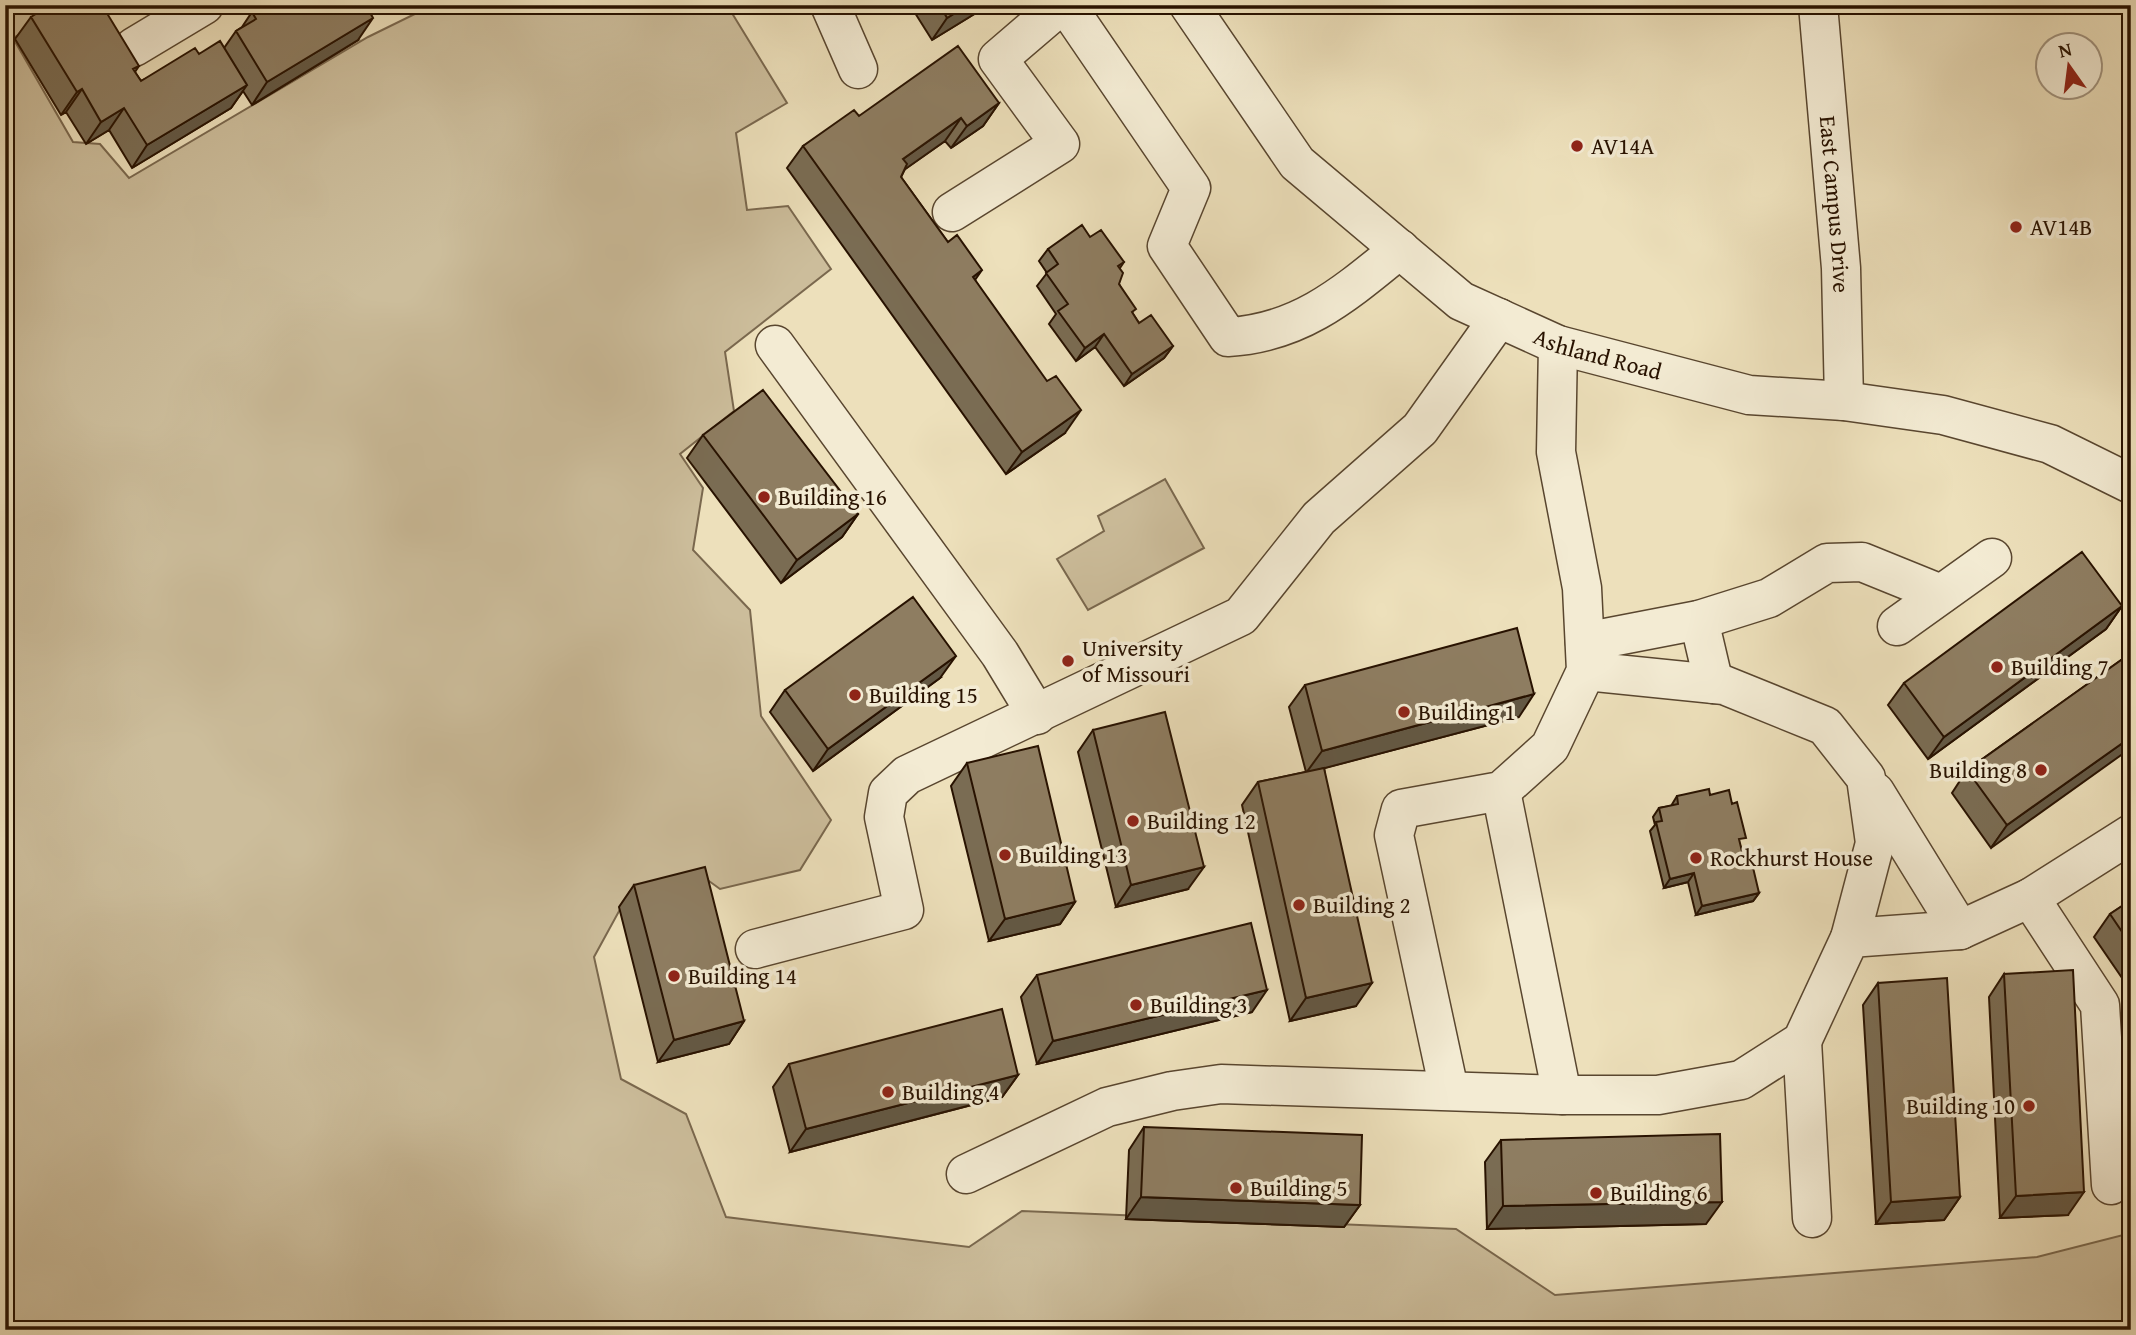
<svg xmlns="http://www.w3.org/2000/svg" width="2136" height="1335" font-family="'Gentium Book Plus',serif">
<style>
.green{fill:#ccbd9b;stroke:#7a684e;stroke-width:2}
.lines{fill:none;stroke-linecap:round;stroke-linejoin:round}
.minor-casing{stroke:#59462f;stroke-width:41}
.minor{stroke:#f3ebd3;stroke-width:38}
.wall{fill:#7a6c53;stroke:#281200;stroke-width:2}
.shaded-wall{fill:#635844;stroke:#281200;stroke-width:2}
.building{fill:#8e7d61;stroke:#281200;stroke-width:2}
.poi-dot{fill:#8f2418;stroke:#f3ebd3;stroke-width:2.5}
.labels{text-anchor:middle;stroke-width:7;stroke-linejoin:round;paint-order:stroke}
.poi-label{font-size:23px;fill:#281200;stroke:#f3ebd3;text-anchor:start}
.street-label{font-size:23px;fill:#281200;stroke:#f3ebd3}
</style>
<rect width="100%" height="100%" fill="#ede0bb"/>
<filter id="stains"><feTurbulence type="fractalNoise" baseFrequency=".00286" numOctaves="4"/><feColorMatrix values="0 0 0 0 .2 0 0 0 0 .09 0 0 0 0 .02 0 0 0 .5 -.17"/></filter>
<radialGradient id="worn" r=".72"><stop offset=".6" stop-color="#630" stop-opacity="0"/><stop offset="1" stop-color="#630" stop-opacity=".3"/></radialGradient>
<!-- green -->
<path class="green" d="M5,5H71L13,38L73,142L100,144L129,178L368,37L433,5H727L787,103L736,133L747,210L788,206L831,269L725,352L734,411L680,454L703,488L693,550L750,610L761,716L831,820L800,870L720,889L698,873L630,891L594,957L621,1079L686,1114L726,1217L969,1247L1022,1211L1456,1229L1555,1295L2037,1257L2131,1233V1330H5Z
M1165,479L1204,548L1088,610L1057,559L1104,531L1098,516Z"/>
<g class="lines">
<!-- minor casing -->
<g class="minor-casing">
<g id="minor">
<path d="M830,5L858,69"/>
<path d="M1066,5L1191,188L1167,246L1228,337C1301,333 1346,293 1400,249"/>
<path id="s1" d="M1189,5L1297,163L1461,301L1558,345L1749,395L1844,401L1943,415L2050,444L2131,484"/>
<path id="s2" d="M1818,5L1841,268L1844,401"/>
<path d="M134,47L204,5"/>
<path d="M952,212L1060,144L998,59L1061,5"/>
<path d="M775,345L1000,654L1037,715"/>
<path d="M1699,620L1714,684"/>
<path d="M1897,626L1992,558"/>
<path d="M1585,642L1699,620L1769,598L1827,563L1862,562L1941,594"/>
<path d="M1586,671L1724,685L1825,726L1866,778L1875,843L1850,938"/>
<path d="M1501,791L1562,1095H1658L1741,1080L1802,1041L1850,938L1960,930L2030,898L2131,834"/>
<path d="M1875,792L1960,930"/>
<path d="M2030,898L2100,1005L2111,1185"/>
<path d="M755,949L904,910L884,817L888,793L907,775L1241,616L1319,518L1420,429L1499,318"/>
<path d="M1802,1041L1812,1218"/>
<path d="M1449,1090L1394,835L1401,809L1501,791L1550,747L1586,671L1582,588L1556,452L1558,345"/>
<path d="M966,1174L1107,1107L1172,1091L1221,1084L1562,1095"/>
</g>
</g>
<!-- minor -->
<use href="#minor" class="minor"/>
</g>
<!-- wall -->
<path class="wall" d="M104,5H118L108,12Z
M910,5H989L932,40Z
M252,12L358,40L252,105L243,91L231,108L132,168L109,130L86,144L66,112L61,115L15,39L31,17L139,66L135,72L141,81L199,54L224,48L236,31L242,27Z
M999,103L983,126L951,148L945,141L905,169L901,177L975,280L1065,433L1006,474L787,168L803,146L859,116Z
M1090,237L1124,262L1120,268L1119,284L1133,314L1139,323L1173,346L1164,358L1124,386L1095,347L1076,361L1049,324L1056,314L1037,286L1047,273L1039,261L1048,249Z
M703,435L858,514L842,537L781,583L687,458Z
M2122,606L2106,629L1928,759L1888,705L1904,683Z
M2131,653L1991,848L1952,793L1967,770Z
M940,678L813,771L770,712L785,690Z
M1305,685L1519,717L1324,768L1356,1006L1290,1021L1242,805L1258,782L1306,772L1289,707Z
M1093,730L1188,889L1116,907L1078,752Z
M967,763L1075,902L1060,924L989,941L951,786Z
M1710,795L1740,845L1744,860L1759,893L1753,901L1696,915L1688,882L1664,888L1650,831L1655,825L1653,817L1659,808L1671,806L1677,796Z
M634,885L744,1021L729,1044L658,1062L619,907Z
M2131,900V991L2094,937L2110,914Z
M2004,974L2068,1215L2000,1218L1989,997Z
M1037,975L1252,1012L1037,1064L1021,997Z
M1878,983L1960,1197L1944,1220L1876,1224L1863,1005Z
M789,1064L1018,1075L1002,1097L790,1152L773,1087Z
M1144,1127L1360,1205L1344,1227L1126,1219L1129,1150Z
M1501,1140L1706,1224L1487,1229L1485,1162Z"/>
<!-- shaded-wall -->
<path class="shaded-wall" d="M112,5H118L108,12Z
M968,5H989L932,40L947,18Z
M373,18L358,40L252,105L267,82Z
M247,85L231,108L132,168L147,145Z
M82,89L66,112L61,115L77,92Z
M999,103L983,126L951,148L967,126Z
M124,108L109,130L86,144L101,122Z
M961,118L945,141L887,182L903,159Z
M982,270L966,293L973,277Z
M1104,334L1095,347L1076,361L1085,348Z
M1173,346L1164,358L1124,386L1132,374Z
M1081,410L1065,433L1006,474L1022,452Z
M858,514L842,537L781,583L797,560Z
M2122,606L2106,629L1928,759L1944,737Z
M956,656L940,678L813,771L828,749Z
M1534,694L1519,717L1306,773L1322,751Z
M2131,737V748L1991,848L2007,825Z
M1204,867L1188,889L1116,907L1131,885Z
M1694,873L1688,882L1664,888L1670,879Z
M1759,893L1753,901L1696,915L1702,906Z
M1075,902L1060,924L989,941L1005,919Z
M1372,983L1356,1006L1290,1021L1306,998Z
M1267,990L1252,1012L1037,1064L1053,1041Z
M744,1021L729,1044L658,1062L674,1040Z
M1018,1075L1002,1097L790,1152L806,1129Z
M2084,1192L2068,1215L2000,1218L2016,1196Z
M1141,1197L1360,1205L1344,1227L1126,1219Z
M1960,1197L1944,1220L1876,1224L1891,1202Z
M1722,1202L1706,1224L1487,1229L1503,1206Z"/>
<!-- building -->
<path class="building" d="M50,5H97V6L102,5L139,66L133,69L141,81L195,48L199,54L220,41L247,85L147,145L124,108L101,122L82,89L77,92L31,17Z
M264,5H366L373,18L267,82L236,31L256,19L252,12Z
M940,5H968L947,18Z
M958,46L999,103L967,126L961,118L903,159L907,164L901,177L948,242L957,235L982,270L973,277L1047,381L1056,376L1081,410L1022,452L803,146L854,110L859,116Z
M1082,225L1090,237L1101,230L1124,262L1118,266L1123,273L1119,284L1136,309L1132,312L1139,323L1151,315L1173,346L1132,374L1104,334L1085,348L1058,311L1068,304L1046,273L1058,264L1048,249Z
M763,390L858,514L797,560L703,435Z
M2082,552L2122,606L1944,737L1904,683Z
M913,597L956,656L828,749L785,690Z
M1517,628L1534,694L1322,751L1305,685Z
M2131,653V737L2007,825L1967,770Z
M1165,712L1204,867L1131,885L1093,730Z
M1038,746L1075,902L1005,919L967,763Z
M1324,768L1372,983L1306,998L1258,782Z
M1709,789L1710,795L1729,790L1732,804L1737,802L1746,838L1739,839L1744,860L1751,859L1759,893L1702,906L1694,873L1670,879L1656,822L1662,821L1659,808L1678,804L1677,796Z
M705,867L744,1021L674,1040L634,885Z
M2131,900V945L2110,914Z
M1251,923L1267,990L1053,1041L1037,975Z
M2073,970L2084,1192L2016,1196L2004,974Z
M1947,978L1960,1197L1891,1202L1878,983Z
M1002,1009L1018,1075L806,1129L789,1064Z
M1144,1127L1362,1135L1360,1205L1141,1197Z
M1720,1134L1722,1202L1503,1206L1501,1140Z"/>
<!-- markers -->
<g class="poi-dot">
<circle cx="1577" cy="146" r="7"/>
<circle cx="2016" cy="227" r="7"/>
<circle cx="764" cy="497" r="7"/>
<circle cx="1068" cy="661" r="7"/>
<circle cx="1997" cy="667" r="7"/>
<circle cx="855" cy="695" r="7"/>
<circle cx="1404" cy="712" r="7"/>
<circle cx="2041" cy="770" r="7"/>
<circle cx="1133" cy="821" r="7"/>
<circle cx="1005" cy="855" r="7"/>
<circle cx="1696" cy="858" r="7"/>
<circle cx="1299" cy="905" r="7"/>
<circle cx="674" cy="976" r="7"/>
<circle cx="1136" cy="1005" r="7"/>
<circle cx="888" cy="1092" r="7"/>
<circle cx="2029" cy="1106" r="7"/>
<circle cx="1236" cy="1188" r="7"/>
<circle cx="1596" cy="1193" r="7"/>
</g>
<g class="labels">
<!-- poi labels -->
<g class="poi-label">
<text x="1591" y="154">AV14A</text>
<text x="2030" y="235">AV14B</text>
<text x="778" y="505">Building 16</text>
<text x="1082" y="656">University<tspan x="1082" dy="26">of Missouri</tspan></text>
<text x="2011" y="675">Building 7</text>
<text x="869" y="703">Building 15</text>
<text x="1418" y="720">Building 1</text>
<text x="2027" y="778" text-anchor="end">Building 8</text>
<text x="1147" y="829">Building 12</text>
<text x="1019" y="863">Building 13</text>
<text x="1710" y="866">Rockhurst House</text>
<text x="1313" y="913">Building 2</text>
<text x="688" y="984">Building 14</text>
<text x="1150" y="1013">Building 3</text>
<text x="902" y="1100">Building 4</text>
<text x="2015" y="1114" text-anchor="end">Building 10</text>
<text x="1250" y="1196">Building 5</text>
<text x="1610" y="1201">Building 6</text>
</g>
<!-- street labels -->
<g class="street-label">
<text dy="8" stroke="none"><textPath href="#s2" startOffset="200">East Campus Drive</textPath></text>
<text dy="8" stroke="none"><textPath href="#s1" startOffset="553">Ashland Road</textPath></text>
</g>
</g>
<!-- margin -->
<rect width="2136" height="1335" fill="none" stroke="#ede0bb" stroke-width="28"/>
<rect x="7" y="7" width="2122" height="1321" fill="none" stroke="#281200" stroke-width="3.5"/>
<rect x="14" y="14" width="2108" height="1307" fill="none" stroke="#281200" stroke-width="2"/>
<!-- north arrow -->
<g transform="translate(2069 66) rotate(346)"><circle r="33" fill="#f3ebd3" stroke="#a2947f" stroke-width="2"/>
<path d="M0-5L12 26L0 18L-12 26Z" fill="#8f2418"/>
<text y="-10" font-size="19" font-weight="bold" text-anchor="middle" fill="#281200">N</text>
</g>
<rect width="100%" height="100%" filter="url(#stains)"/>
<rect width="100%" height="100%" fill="url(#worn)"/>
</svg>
